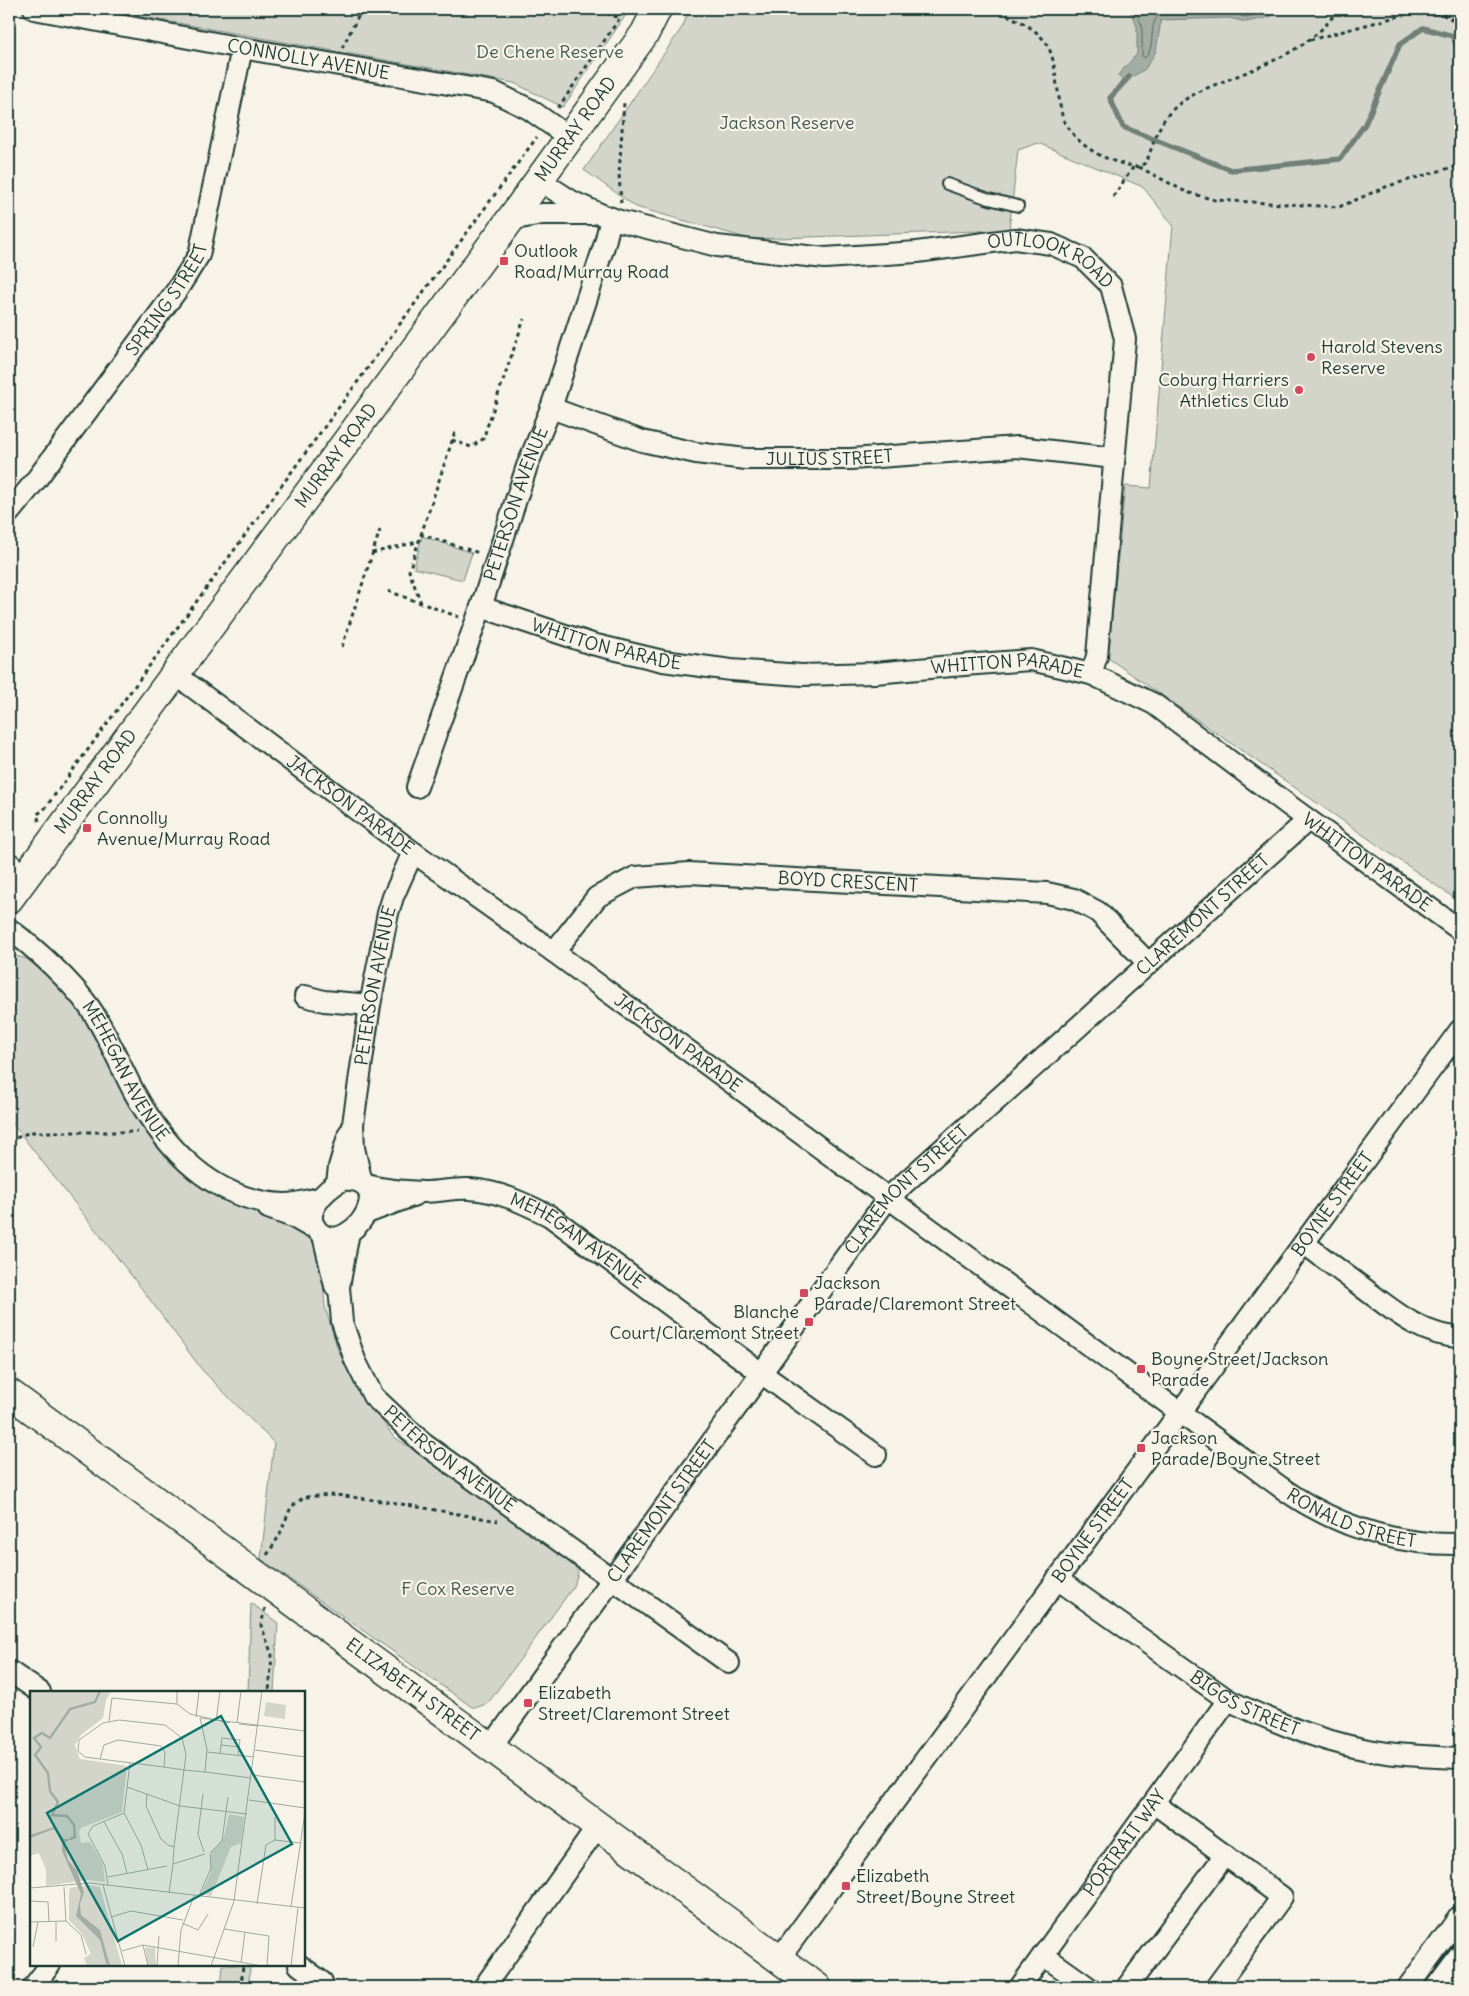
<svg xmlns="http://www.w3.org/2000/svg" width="1469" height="1996" font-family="Delius,sans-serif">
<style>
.green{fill:#d3d5ca;stroke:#79897f}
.water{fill:#a4ada3;stroke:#6f8077}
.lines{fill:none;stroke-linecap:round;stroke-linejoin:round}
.shore{stroke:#546a60;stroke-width:1}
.stream{stroke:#6f8077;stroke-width:5.5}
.lane-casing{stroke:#1f3d34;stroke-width:14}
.street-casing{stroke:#1f3d34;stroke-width:24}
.secondary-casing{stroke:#1f3d34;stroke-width:31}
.path{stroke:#1f3d34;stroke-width:3;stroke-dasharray:4 4;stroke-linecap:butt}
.lane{stroke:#f7f3e8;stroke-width:10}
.street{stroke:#f7f3e8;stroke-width:20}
.secondary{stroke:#f7f3e8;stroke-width:28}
.poi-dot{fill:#d1495b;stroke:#f7f3e8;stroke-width:2}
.labels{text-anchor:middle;stroke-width:4.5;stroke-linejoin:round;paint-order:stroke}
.park-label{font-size:18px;fill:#435b52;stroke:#f7f3e8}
.street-label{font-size:18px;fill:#1f3d34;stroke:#f7f3e8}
.poi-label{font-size:18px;fill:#1f3d34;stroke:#f7f3e8;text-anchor:start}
.inset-river{fill:none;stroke:#a4ada3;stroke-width:2.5}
.inset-road{fill:none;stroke:#a1aaa0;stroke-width:1}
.view{fill:#0f766e;fill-opacity:0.15;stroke:#0f766e;stroke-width:2.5}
.inset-edge{fill:none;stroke:#1f3d34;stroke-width:2.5}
</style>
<rect width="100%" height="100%" fill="#f7f3e8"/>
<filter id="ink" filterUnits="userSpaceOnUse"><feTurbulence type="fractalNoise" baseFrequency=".02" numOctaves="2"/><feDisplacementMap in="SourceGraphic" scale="10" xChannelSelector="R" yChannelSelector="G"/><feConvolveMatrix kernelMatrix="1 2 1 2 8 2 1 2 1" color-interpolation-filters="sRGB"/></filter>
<g filter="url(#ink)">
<!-- green -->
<path class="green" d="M99,9H630L563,107L514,83Z
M689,9H1460V902L1108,658L1125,486L1151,488L1173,225L1143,187L1038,143L1018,150L1009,230L750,239L636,207L584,170L683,26Z
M422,536L472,553L463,580L414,568Z
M9,954L27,959L45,973L70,998L87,1021L155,1145L185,1173L212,1191L300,1229L314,1242L321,1257L325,1307L339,1353L373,1408L393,1436L572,1560L578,1572L574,1586L488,1703L478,1707H472L261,1559L274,1443L203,1371L145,1293L9,1119Z
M251,1603L278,1623L274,1692H248Z
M223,1965H250L249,1987H221Z"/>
<!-- water -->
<path class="water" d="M1129,9H1281L1270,17L1246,22L1229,18L1161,20L1156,51L1145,69L1124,82L1118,75L1137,54V26Z"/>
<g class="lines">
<!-- shore -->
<path class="shore" d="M1134,9L1142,25V56L1145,58C1157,47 1147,26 1159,15L1229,13L1246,17L1267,12L1272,9"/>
<!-- stream -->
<path class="stream" d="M1129,77L1110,98L1123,127L1231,170L1340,159L1365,124L1400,44L1423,28L1453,36L1460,55"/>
<!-- lane casing -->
<g class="lane-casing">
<path id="lane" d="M947,184L989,199L1018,206"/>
</g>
<!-- street casing -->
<g class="street-casing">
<g id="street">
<path id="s1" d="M34,9L242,48L494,92L529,109L570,138"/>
<path id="s2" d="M539,180L573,202L600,214L620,221L717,246L825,258L917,252L1015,239L1051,244L1083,258L1111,286L1125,339L1097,656L1091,674"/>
<path d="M510,220L542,214H593"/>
<path id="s3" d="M551,408L642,441L696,453L746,459H851L1017,447L1114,458"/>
<path id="s4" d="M9,513L36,480L177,290L199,255L242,48"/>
<path id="s5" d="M481,607L592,644L663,661L731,670L802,675L875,673L951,666L1031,660L1091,674L1154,704L1291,807L1460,930"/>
<path id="s6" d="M175,674L413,852L554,952L1235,1453C1259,1471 1283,1491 1310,1506C1356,1532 1408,1545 1460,1544"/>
<path id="s7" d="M417,787L481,607L527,466L551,408L605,243L611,218"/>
<path d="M9,863L25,877"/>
<path id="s8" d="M9,929C35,948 71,981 90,1008C108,1034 119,1064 134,1092C166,1150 215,1202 285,1204C297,1204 308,1200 319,1198"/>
<path id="s9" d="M554,952L597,897L635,877L689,873L1047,893L1074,899L1098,912L1149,964"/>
<path d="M305,996L324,1001L370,1005"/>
<path d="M343,1180C391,1177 366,1234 334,1238C329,1238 324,1236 320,1233C298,1214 326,1189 343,1180Z"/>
<path d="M337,1183L339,1167L349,1133"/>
<path id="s10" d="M362,1183L354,1148L353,1124L370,1005L388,913L393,897L413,852"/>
<path id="s11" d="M363,1184C384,1190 403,1191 424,1192C439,1192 455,1188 470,1189C499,1191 524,1203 550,1216L761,1373L876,1455"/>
<path d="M268,1208L293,1217L307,1225L315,1227"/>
<path d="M367,1213L415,1195"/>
<path id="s12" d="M349,1232L339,1287L342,1322L355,1360L373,1396L424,1444L729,1663"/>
<path d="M323,1235L335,1286"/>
<path d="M1304,1243C1323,1258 1343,1273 1362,1287C1391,1309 1422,1336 1460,1337"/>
<path id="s13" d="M1057,1579L1228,1700C1278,1724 1332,1746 1387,1753C1412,1756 1436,1757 1460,1758"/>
<path d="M9,1671L40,1692"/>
<path id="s14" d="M491,1747L888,1198L1308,820"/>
<path d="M1155,1804L1282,1897L1216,1987"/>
<path d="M1043,1955L1088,1987"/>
<path id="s15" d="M779,1959L1460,1030"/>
<path d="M299,1965L322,1982"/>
<path d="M33,1987L50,1965"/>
<path d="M484,1987L598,1826"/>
<path id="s16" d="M1020,1987L1228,1700"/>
<path d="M1127,1987L1225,1855"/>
<path d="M1408,1987L1460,1916"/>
<path d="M1436,1987L1460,1955"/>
</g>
</g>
<!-- secondary casing -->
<g class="secondary-casing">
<g id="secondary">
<path id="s17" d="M9,899L510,220L645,33L657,9"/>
<path id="s18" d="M9,1393L817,1987"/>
</g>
</g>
<!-- path -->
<path class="path" d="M567,9L586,14L607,13L619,18
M992,9C1010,16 1035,26 1046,43C1055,57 1055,75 1058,91C1060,102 1060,115 1066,124C1081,150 1110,163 1139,167L1145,163L1148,158C1153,144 1158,127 1167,116C1181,98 1202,90 1222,82C1264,65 1313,49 1338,9
M1310,40L1407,14H1442L1460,24
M342,48L362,9
M558,108L626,9
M1139,167L1186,192L1215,200L1339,207L1388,186L1460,165
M1113,197L1134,166
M621,203L619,174L624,102
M452,440L471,447L483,439L524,319
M420,534L479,553
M372,553L417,542
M388,591L459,617
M421,603L409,571L455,432
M342,647L380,530
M39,821L37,814L43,811L537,137
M9,1141L30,1132H137
M267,1555L279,1536L291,1507L304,1497L335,1495L390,1502L498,1521
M265,1608L261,1625L272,1655L269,1692
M241,1987L243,1965"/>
<!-- lane -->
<use href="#lane" class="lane"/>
<!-- street -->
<use href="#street" class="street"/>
<!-- secondary -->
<use href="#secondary" class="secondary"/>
</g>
</g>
<!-- markers -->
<g class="poi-dot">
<rect x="499" y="256" width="10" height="10" rx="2.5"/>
<circle cx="1311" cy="357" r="5"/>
<circle cx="1299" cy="390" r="5"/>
<rect x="82" y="823" width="10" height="10" rx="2.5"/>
<rect x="799" y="1288" width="10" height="10" rx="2.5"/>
<rect x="804" y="1317" width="10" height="10" rx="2.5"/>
<rect x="1136" y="1364" width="10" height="10" rx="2.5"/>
<rect x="1136" y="1443" width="10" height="10" rx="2.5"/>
<rect x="523" y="1698" width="10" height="10" rx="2.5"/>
<rect x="841" y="1881" width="10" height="10" rx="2.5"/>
</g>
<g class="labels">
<!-- park labels -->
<g class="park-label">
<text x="550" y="58">De Chene Reserve</text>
<text x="787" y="129">Jackson Reserve</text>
<text x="458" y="1595">F Cox Reserve</text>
</g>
<!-- street labels -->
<g class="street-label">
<text dy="6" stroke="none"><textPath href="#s1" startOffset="279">CONNOLLY AVENUE</textPath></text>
<text dy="6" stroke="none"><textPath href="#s17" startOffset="956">MURRAY ROAD</textPath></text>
<text dy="6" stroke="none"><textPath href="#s2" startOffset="532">OUTLOOK ROAD</textPath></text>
<text dy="6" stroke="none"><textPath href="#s4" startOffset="266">SPRING STREET</textPath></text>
<text dy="6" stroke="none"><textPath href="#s17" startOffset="551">MURRAY ROAD</textPath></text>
<text dy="6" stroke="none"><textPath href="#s3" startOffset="286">JULIUS STREET</textPath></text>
<text dy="6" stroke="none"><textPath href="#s7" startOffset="300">PETERSON AVENUE</textPath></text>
<text dy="6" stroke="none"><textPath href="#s5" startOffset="131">WHITTON PARADE</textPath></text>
<text dy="6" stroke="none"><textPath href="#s5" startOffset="536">WHITTON PARADE</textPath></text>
<text dy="6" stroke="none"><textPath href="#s17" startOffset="146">MURRAY ROAD</textPath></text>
<text dy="6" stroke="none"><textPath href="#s6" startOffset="219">JACKSON PARADE</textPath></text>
<text dy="6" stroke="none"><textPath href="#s5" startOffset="956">WHITTON PARADE</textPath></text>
<text dy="6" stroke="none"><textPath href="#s9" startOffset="326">BOYD CRESCENT</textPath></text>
<text dy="6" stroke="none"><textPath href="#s14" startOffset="1101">CLAREMONT STREET</textPath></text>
<text dy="6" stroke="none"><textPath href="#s10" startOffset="200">PETERSON AVENUE</textPath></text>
<text dy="6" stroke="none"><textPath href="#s6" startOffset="624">JACKSON PARADE</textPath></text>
<text dy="6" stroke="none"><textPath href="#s8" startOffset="186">MEHEGAN AVENUE</textPath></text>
<text dy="6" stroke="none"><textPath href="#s14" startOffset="696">CLAREMONT STREET</textPath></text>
<text dy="6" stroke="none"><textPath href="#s15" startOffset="936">BOYNE STREET</textPath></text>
<text dy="6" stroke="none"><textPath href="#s11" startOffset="229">MEHEGAN AVENUE</textPath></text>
<text dy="6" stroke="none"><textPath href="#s12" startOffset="271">PETERSON AVENUE</textPath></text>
<text dy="6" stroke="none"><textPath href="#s14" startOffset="291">CLAREMONT STREET</textPath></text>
<text dy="6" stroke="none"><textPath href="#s6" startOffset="1451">RONALD STREET</textPath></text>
<text dy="6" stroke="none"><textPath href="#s15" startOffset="531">BOYNE STREET</textPath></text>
<text dy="6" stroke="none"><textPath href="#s18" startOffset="501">ELIZABETH STREET</textPath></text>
<text dy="6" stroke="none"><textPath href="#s13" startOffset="226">BIGGS STREET</textPath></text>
<text dy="6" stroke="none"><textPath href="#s16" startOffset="178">PORTRAIT WAY</textPath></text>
</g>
<!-- poi labels -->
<g class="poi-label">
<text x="514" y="257">Outlook<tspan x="514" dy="21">Road/Murray Road</tspan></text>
<text x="1321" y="353">Harold Stevens<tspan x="1321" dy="21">Reserve</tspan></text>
<text x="1289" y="386" text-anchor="end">Coburg Harriers<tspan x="1289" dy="21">Athletics Club</tspan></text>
<text x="97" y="824">Connolly<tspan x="97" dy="21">Avenue/Murray Road</tspan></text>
<text x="814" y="1289">Jackson<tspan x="814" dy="21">Parade/Claremont Street</tspan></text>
<text x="799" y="1318" text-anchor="end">Blanche<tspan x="799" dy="21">Court/Claremont Street</tspan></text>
<text x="1151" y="1365">Boyne Street/Jackson<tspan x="1151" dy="21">Parade</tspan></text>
<text x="1151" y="1444">Jackson<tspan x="1151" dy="21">Parade/Boyne Street</tspan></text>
<text x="538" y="1699">Elizabeth<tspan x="538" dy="21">Street/Claremont Street</tspan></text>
<text x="856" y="1882">Elizabeth<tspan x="856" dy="21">Street/Boyne Street</tspan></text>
</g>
</g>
<!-- overview -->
<g transform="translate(30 1691)">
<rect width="275" height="275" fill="#f7f3e8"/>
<path d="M0,0H81L76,9L73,27L51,44L45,54L50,68L97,75L92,121L51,137L49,141L51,152L60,151L73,173L75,191L58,189L16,195V179L9,162L0,165ZM236,11L256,14L255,28L234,25ZM199,123L214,126L211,152L201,156L181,205L171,203L181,181V162L194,146ZM58,194L70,196L92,275H57L54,267L61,263L52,243L39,229V200L40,197ZM115,256L125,257L126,275H118Z" fill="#d3d5ca"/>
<path d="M24,136L34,148H41L34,152L38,169L47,180L54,201L50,213L51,224L70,239L80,275L76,272L70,249L46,225L51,203L32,160V147L24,138L0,147V144Z" fill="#a4ada3"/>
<path class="inset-river" d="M40,148L45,146L44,134L37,125L22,124L28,111L20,100L18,82L5,64L11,56L4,47L12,42L20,47L40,18L65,11L70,0"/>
<path class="inset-road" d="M147,0V13L160,23L200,32M166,26L169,0M170,27L275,40M170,27L177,58L175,81M79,30L82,7L147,13M186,30L190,0M207,32L211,0M209,33L228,35M191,54L209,56M225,59L275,66M177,61L224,66M190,62L192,47L210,49L208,64M70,68L74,54L88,49L131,55L135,61L134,76M100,72L94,122L111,154L118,179M222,84L275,91M97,96L150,115L217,123M117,103L116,115L131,148L138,154L144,156M173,103L168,143L174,161M219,109L275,117M74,131L92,163L97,182M245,149V126M180,162L192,150L198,106M143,173L175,163M78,186L137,175M73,194L95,275M78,194L75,175L58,143L63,135L94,122M34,196L36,230M0,197L60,192L275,217M139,202L143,173L144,156L154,79L155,72L156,63L152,47L135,34L89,29L73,32L49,49L48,60L55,66L70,68L134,76L154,79L175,81L221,87M169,205L181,177L180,163M0,210L18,211L19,231M204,210L232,0M227,213L236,154L245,149L270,152M261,216L275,122M81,226L101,220L153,229M36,230L51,244L56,263M0,231L36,230M152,232L168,239L178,223M194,238L239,245L237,275M26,250V231M113,254L118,275M3,256L8,231M92,260L113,254L232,275M211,272L215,241M127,275L129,245M148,275L151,239L164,205M181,275L204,210M261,275L268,217"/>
<path class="view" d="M191,25L262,153L88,250L17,122Z"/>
<rect width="275" height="275" class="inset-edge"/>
</g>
<!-- margin -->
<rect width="1469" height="1996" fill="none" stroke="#f7f3e8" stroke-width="30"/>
<rect x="15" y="15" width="1439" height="1966" fill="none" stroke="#1f3d34" stroke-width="2" filter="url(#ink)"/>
</svg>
